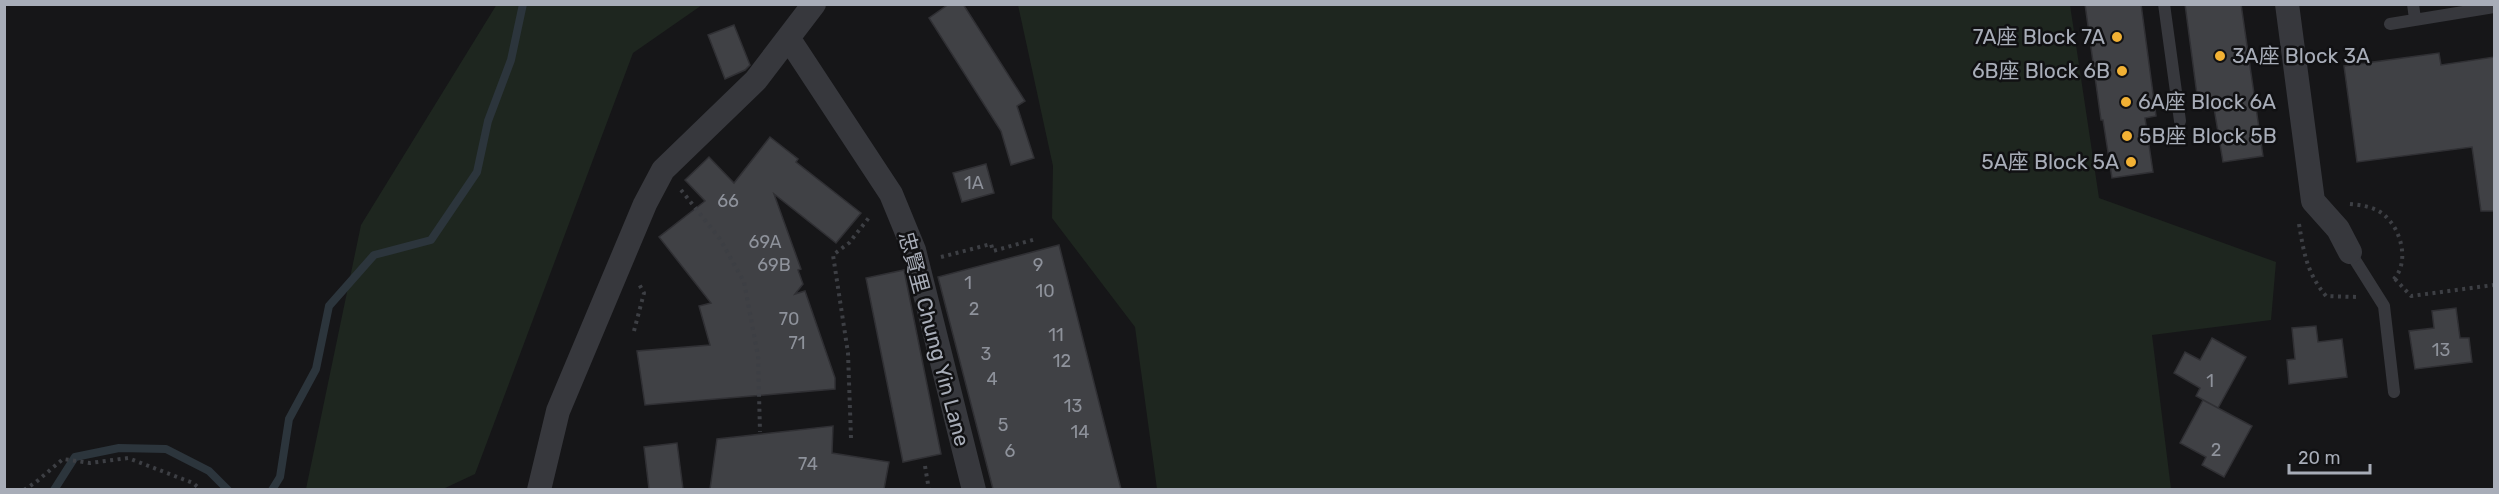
<svg xmlns="http://www.w3.org/2000/svg" width="2499" height="494" font-family="Rubik,'Noto Sans TC',sans-serif">
<style>
.green{fill:#1e261f}
.lines{fill:none;stroke-linecap:round;stroke-linejoin:round}
.stream{stroke:#2c353c;stroke-width:8}
.building{fill:#404145;stroke:#303034;stroke-width:1.5}
.path{stroke:#3d3f44;stroke-width:4;stroke-dasharray:3 4.5;stroke-linecap:butt}
.lane{stroke:#37383d;stroke-width:12}
.street{stroke:#37383d;stroke-width:24}
.poi-dot{fill:#f2b134;stroke:#111113;stroke-width:2}
.labels{text-anchor:middle;stroke-width:5;stroke-linejoin:round;paint-order:stroke}
.number-label{font-size:18px;fill:#8e929b}
.poi-label{font-size:21px;fill:#a8adb8;stroke:#111113;text-anchor:end}
.street-label{font-size:21px;fill:#a8adb8;stroke:#111113}
</style>
<rect width="100%" height="100%" fill="#161618"/>
<!-- green -->
<path class="green" d="M497,4L702,5L633,53L475,474L443,489H306L361,225Z
M1018,5H2070L2099,198L2276,262L2271,320L2152,335L2171,489H1157L1135,327L1052,218L1053,166Z"/>
<g class="lines">
<!-- stream -->
<path class="stream" d="M54,490L75,457L119,448L166,449L209,471L228,490
M272,490L280,477L289,419L316,369L329,306L374,255L431,240L477,172L488,121L511,60L523,4"/>
</g>
<!-- building -->
<path class="building" d="M949,4H963L1025,101L1017,106L1034,158L1011,165L1001,131L929,18Z
M2085,4H2141L2156,116L2145,118L2153,172L2112,178L2103,120H2101Z
M2185,4H2241L2263,156L2223,162L2214,108L2199,110Z
M734,25L750,65L745,70L725,79L708,35Z
M2439,53L2441,65L2494,57V211H2481L2472,147L2357,162L2344,66Z
M770,137L798,159L796,162L861,213L836,243L774,194L801,269L798,270L803,284L795,294L805,291L835,378V389L645,405L637,351L710,345L699,306L711,303L659,237L705,201L685,180L709,157L734,183Z
M986,164L994,193L962,202L953,173Z
M1059,245L1121,489H993L938,277Z
M904,270L941,454L903,462L866,278Z
M2456,308L2460,338H2469L2472,362L2415,369L2409,331L2434,328L2432,311Z
M2316,326L2318,342L2342,339L2347,377L2289,384L2287,360L2295,359L2292,328Z
M2212,338L2246,357L2218,408L2196,396L2200,388L2174,373L2185,352L2200,360Z
M2203,400L2252,426L2224,477L2202,465L2206,457L2180,443Z
M833,426L832,453L889,462L884,489H710L717,439Z
M677,443L683,489H649L644,447Z"/>
<g class="lines">
<!-- path -->
<path class="path" d="M681,190L720,239L744,282L758,356L760,432
M2350,204C2361,205 2374,207 2383,214C2402,229 2411,265 2391,282
M2299,224C2304,254 2307,273 2326,296L2357,297
M941,257L991,244L993,251L1036,239
M2395,279L2411,296L2494,285
M634,331L644,293L639,284
M851,438L848,353L833,255L849,243L871,215
M925,466L929,490
M24,490L36,482L63,459L90,463L128,458L193,483L201,490"/>
<!-- lane -->
<path class="lane" d="M2164,4L2180,121
M2413,4L2415,19
M2390,24L2494,7
M2350,252L2384,306L2394,392"/>
<!-- street -->
<path class="street" d="M2287,4L2313,201L2338,229L2350,252
M789,39L891,194L914,250L974,490
M539,490L558,411L645,204L663,170L756,80L814,4"/>
</g>
<!-- markers -->
<g class="poi-dot">
<circle cx="2117" cy="37" r="6"/>
<circle cx="2220" cy="56" r="6"/>
<circle cx="2122" cy="71" r="6"/>
<circle cx="2126" cy="102" r="6"/>
<circle cx="2127" cy="136" r="6"/>
<circle cx="2131" cy="162" r="6"/>
</g>
<g class="labels">
<!-- number labels -->
<g class="number-label">
<text x="974" y="189">1A</text>
<text x="728" y="207">66</text>
<text x="765" y="248">69A</text>
<text x="774" y="271">69B</text>
<text x="1038" y="271">9</text>
<text x="968" y="289">1</text>
<text x="1045" y="297">10</text>
<text x="974" y="315">2</text>
<text x="789" y="325">70</text>
<text x="1056" y="341">11</text>
<text x="797" y="349">71</text>
<text x="2441" y="356">13</text>
<text x="986" y="360">3</text>
<text x="1062" y="367">12</text>
<text x="992" y="385">4</text>
<text x="2210" y="387">1</text>
<text x="1073" y="412">13</text>
<text x="1003" y="431">5</text>
<text x="1080" y="438">14</text>
<text x="2216" y="456">2</text>
<text x="1010" y="457">6</text>
<text x="808" y="470">74</text>
</g>
<!-- poi labels -->
<g class="poi-label">
<text x="2105" y="44">7A座 Block 7A</text>
<text x="2232" y="63" text-anchor="start">3A座 Block 3A</text>
<text x="2110" y="78">6B座 Block 6B</text>
<text x="2138" y="109" text-anchor="start">6A座 Block 6A</text>
<text x="2139" y="143" text-anchor="start">5B座 Block 5B</text>
<text x="2119" y="169">5A座 Block 5A</text>
</g>
<!-- street labels -->
<g class="street-label">
<text transform="translate(934 339) rotate(75)" y="7">忠賢里 Chung Yin Lane</text>
</g>
</g>
<!-- border -->
<rect width="2499" height="494" fill="none" stroke="#a8adb8" stroke-width="12"/>
<!-- scale -->
<path d="M2289 464v9h81v-9" fill="none" stroke="#a8adb8" stroke-width="3"/>
<text x="2298" y="464" font-size="18" fill="#a8adb8" stroke="#111113" stroke-width="4.5" paint-order="stroke">20 m</text>
</svg>
